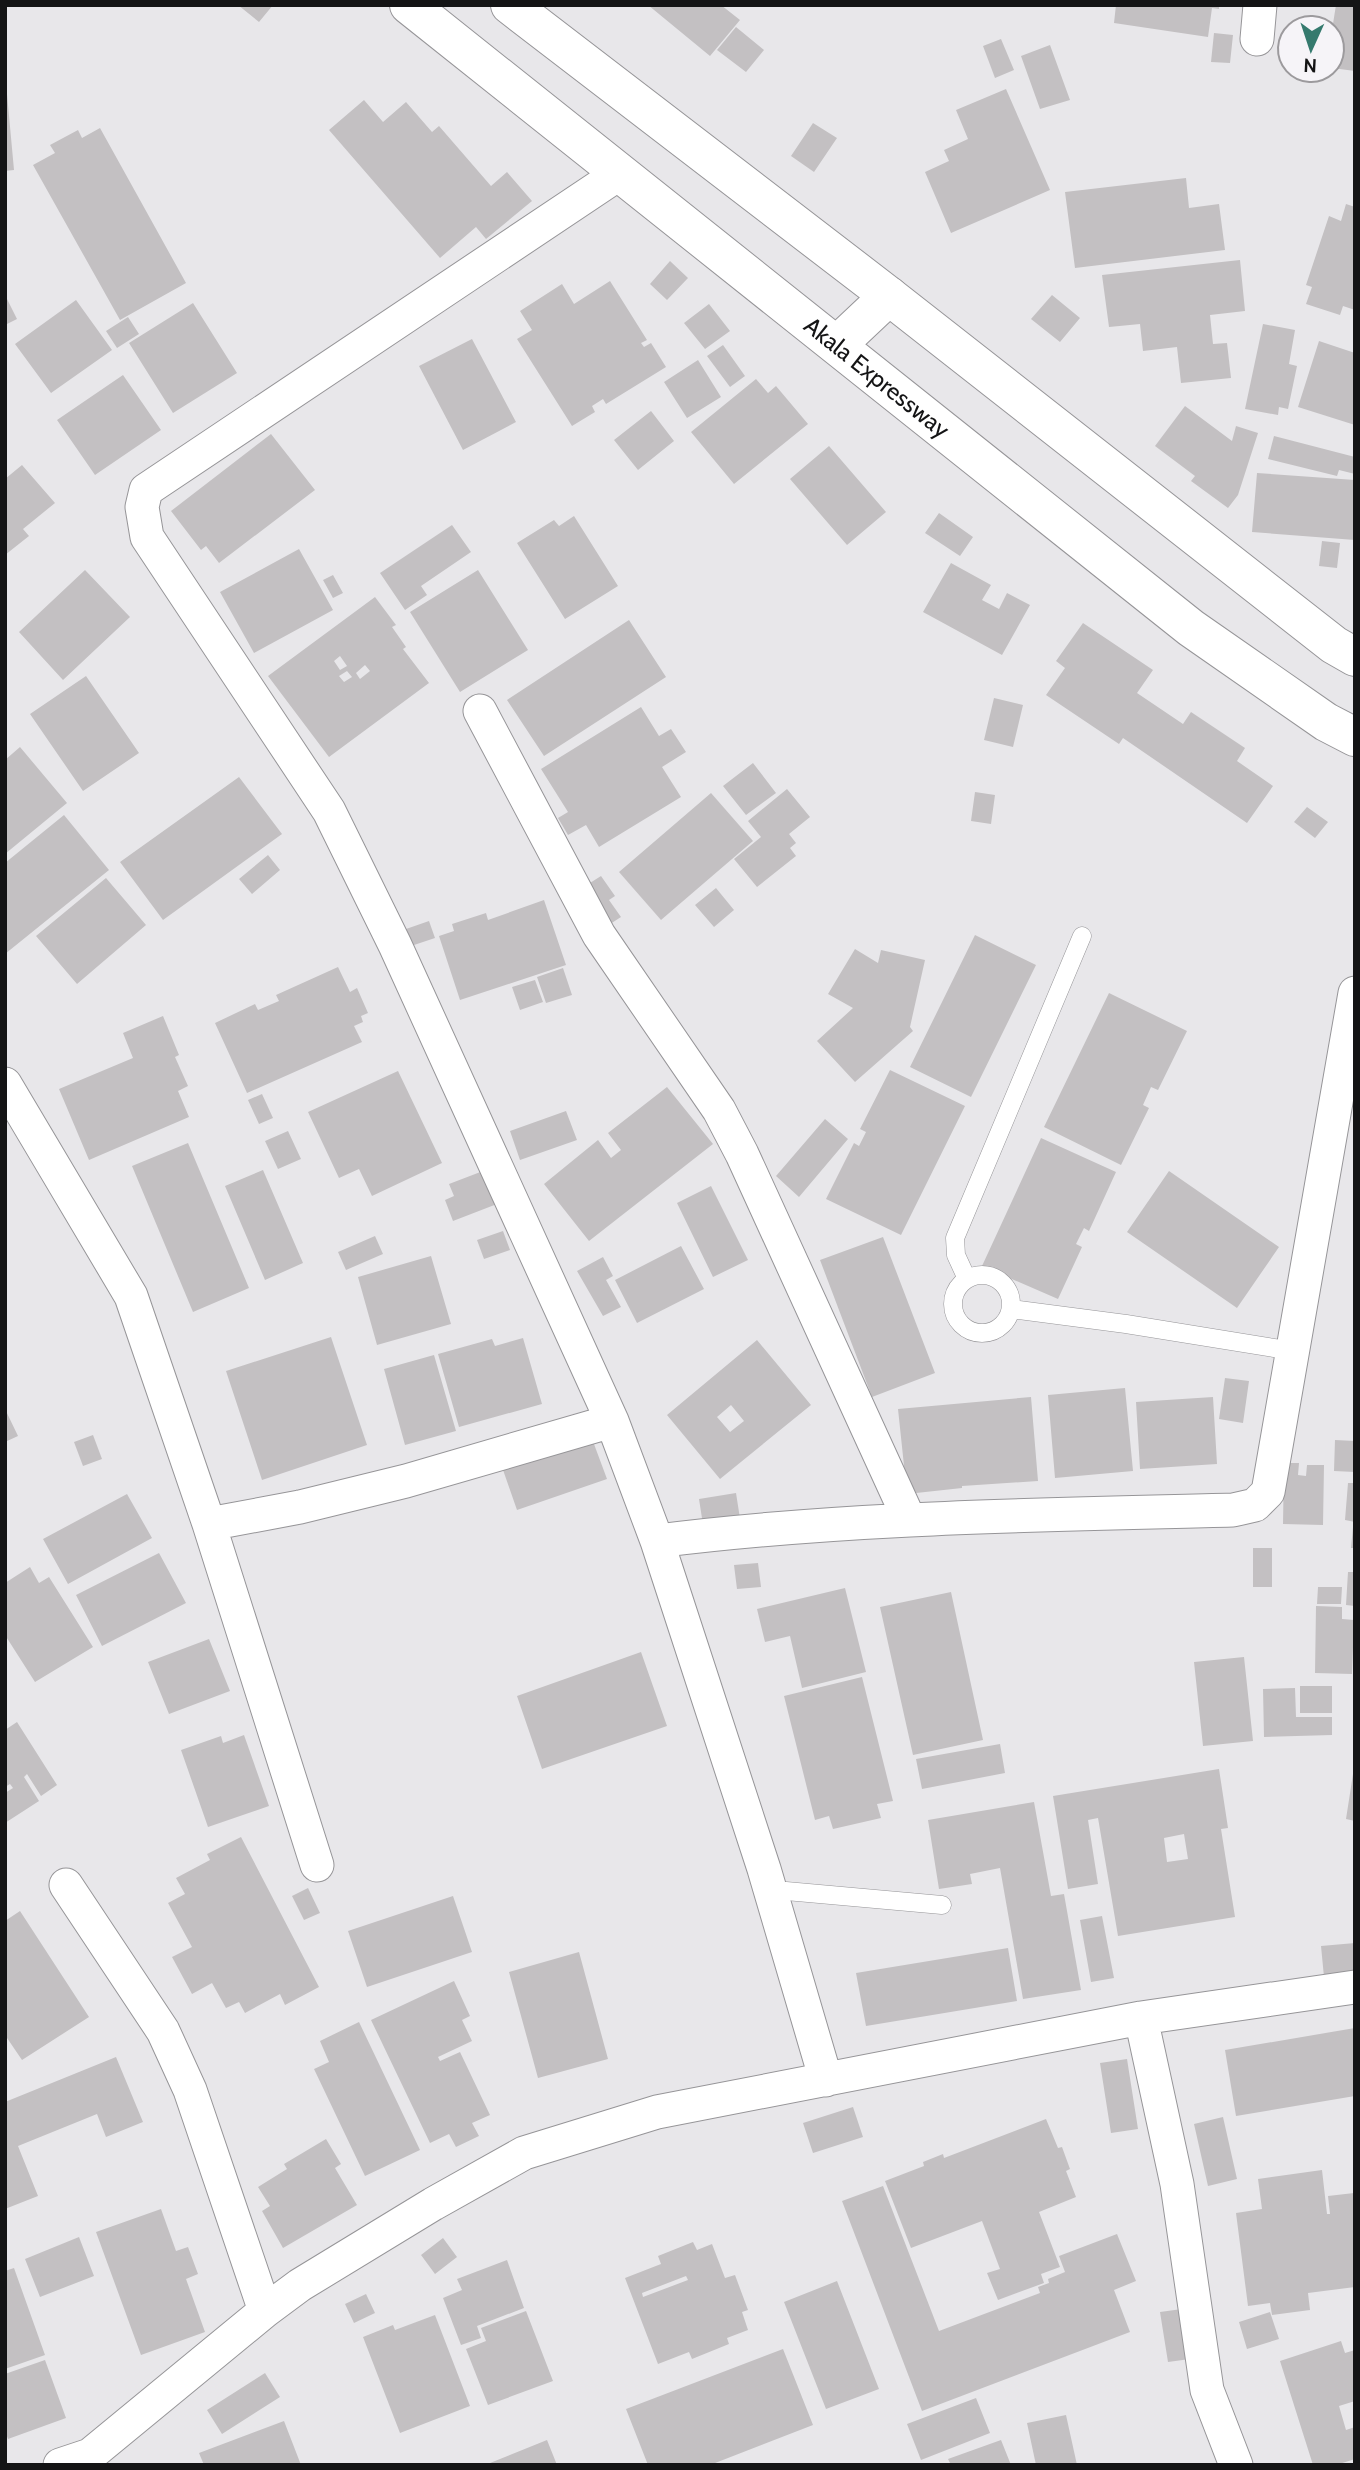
<svg xmlns="http://www.w3.org/2000/svg" width="1360" height="2470" font-family="Cabin,sans-serif">
<style>
.building{fill:#c3c0c2;fill-rule:evenodd}
.lines{fill:none;stroke-linecap:round;stroke-linejoin:round}
.service-casing{stroke:#969598;stroke-width:19}
.minor-casing{stroke:#969598;stroke-width:35}
.primary-casing{stroke:#969598;stroke-width:40}
.service{stroke:#fff;stroke-width:18}
.minor{stroke:#fff;stroke-width:33}
.primary{stroke:#fff;stroke-width:38}
.labels{text-anchor:middle;stroke-width:7;stroke-linejoin:round;paint-order:stroke}
.street-label{font-size:24px;fill:#141415;stroke:#f6f4f8}
</style>
<rect width="100%" height="100%" fill="#e8e7ea"/>
<!-- building -->
<path class="building" d="M238,5H273L259,22Z
M648,5H721L740,20L710,56Z
M1116,5H1219V9L1212,8L1208,37L1114,23Z
M1336,5H1355V71L1332,68V30Z
M736,27L764,50L746,72L717,50Z
M1214,33L1233,35L1230,63L1211,62Z
M1001,39L1014,70L995,78L983,46Z
M1050,45L1070,100L1040,109L1021,56Z
M1006,89L1050,190L951,233L925,172L949,161L944,150L968,139L956,110Z
M5,94H7L14,170L5,171Z
M364,100L383,122L406,102L432,132L439,126L491,186L507,172L532,201L486,239L476,227L440,258L329,130Z
M813,123L837,138L814,172L791,156Z
M100,128L186,283L120,320L33,165L55,153L50,145L78,130L82,138Z
M1186,178L1189,208L1219,204L1225,250L1075,268L1065,192Z
M1346,204L1355,207V310L1343,306L1340,315L1306,304L1312,287L1306,285L1329,216L1341,221Z
M1240,260L1245,311L1210,315L1213,344L1227,343L1231,378L1181,383L1177,347L1143,351L1140,324L1109,327L1102,275Z
M670,261L688,278L667,300L650,284Z
M610,281L647,340L641,343L644,347L651,343L666,367L606,404L603,399L592,406L595,412L572,426L517,339L532,330L520,311L562,284L574,304Z
M5,295L17,319L5,325Z
M1052,295L1080,318L1060,342L1031,319Z
M76,300L112,350L51,393L15,344Z
M193,303L237,373L173,413L129,343Z
M709,304L730,331L705,349L684,323Z
M128,317L139,334L117,348L106,331Z
M1263,324L1295,330L1289,364L1297,366L1288,409L1279,407L1278,415L1245,409Z
M472,339L516,422L463,450L419,366Z
M1319,341L1355,353V425L1298,407Z
M723,345L745,376L730,387L707,356Z
M698,360L721,397L687,418L664,382Z
M123,375L161,430L95,475L57,420Z
M756,379L768,393L776,386L808,424L734,484L691,432Z
M1185,406L1232,441L1236,426L1258,433L1238,495L1228,508L1191,481L1195,476L1155,446Z
M651,411L674,441L638,470L614,440Z
M271,434L315,490L219,563L206,546L201,550L171,511Z
M1274,436L1355,457V474L1339,470L1337,476L1268,459Z
M829,446L886,512L847,545L790,479Z
M22,465L55,503L23,529L29,536L5,555V479Z
M1257,473L1355,480V540L1252,532Z
M939,513L973,537L960,556L925,533Z
M574,516L618,586L565,619L517,543L554,520L559,526Z
M452,525L471,552L421,586L427,595L405,610L380,573Z
M1322,541L1340,543L1337,568L1319,566Z
M299,549L333,610L254,653L220,592Z
M951,563L991,585L982,600L999,609L1007,593L1030,605L1002,655L923,612Z
M85,570L130,617L63,680L19,632Z
M478,570L528,650L460,692L410,612Z
M333,575L343,593L333,598L323,580Z
M375,597L396,625L392,627L406,647L403,649L429,683L329,757L268,676ZM340,656L347,666L340,670L334,661ZM365,665L370,671L360,679L356,673ZM347,671L352,677L344,682L339,676Z
M629,620L666,677L544,756L507,700Z
M1083,623L1153,670L1137,693L1183,724L1191,712L1245,748L1237,761L1273,786L1247,823L1123,738L1119,744L1046,695L1065,668L1056,661Z
M86,676L139,753L83,791L30,714Z
M994,698L1023,705L1013,747L984,740Z
M641,707L659,736L671,729L686,752L662,767L681,797L599,847L586,825L568,835L558,818L568,812L541,769Z
M20,747L67,803L5,854V760Z
M753,763L776,793L746,815L723,786Z
M239,777L282,834L163,920L120,862Z
M787,789L810,817L789,834L796,843L790,848L796,856L757,887L734,859L761,837L748,821Z
M975,792L995,795L991,824L971,821Z
M711,793L753,841L661,920L619,872Z
M1307,807L1328,822L1315,838L1294,822Z
M64,815L109,870L5,954V863Z
M268,855L280,870L252,894L239,879Z
M601,876L615,896L609,900L621,917L607,926L582,888Z
M106,878L146,925L77,984L36,936Z
M716,888L734,910L714,927L695,905Z
M544,900L566,965L460,1000L439,936L454,931L452,924L486,913L488,920Z
M429,921L435,938L411,946L406,929Z
M975,935L1036,965L971,1097L910,1067Z
M855,949L878,963L881,950L925,960L910,1027L913,1031L855,1082L817,1041L853,1008L828,994Z
M338,967L350,992L357,988L368,1013L361,1016L363,1022L354,1026L362,1042L247,1093L215,1023L255,1004L258,1010L279,1001L276,995Z
M563,968L572,995L546,1003L537,977Z
M535,980L543,1002L520,1010L512,987Z
M1109,993L1187,1031L1158,1090L1151,1087L1143,1105L1149,1108L1121,1165L1044,1127Z
M163,1016L179,1055L175,1057L188,1086L178,1091L189,1117L89,1160L59,1089L133,1058L123,1033Z
M890,1070L965,1106L901,1235L826,1199L854,1143L859,1146L866,1132L860,1129Z
M398,1071L442,1163L372,1196L359,1169L339,1178L308,1112Z
M667,1087L713,1144L589,1241L544,1184L598,1140L611,1158L621,1150L608,1133Z
M262,1094L273,1118L259,1124L248,1100Z
M566,1111L577,1140L520,1160L510,1131Z
M825,1119L848,1139L799,1197L776,1176Z
M288,1131L301,1159L278,1169L265,1141Z
M1041,1138L1116,1172L1089,1231L1084,1228L1076,1244L1082,1247L1058,1299L982,1266Z
M188,1143L249,1288L193,1312L132,1166Z
M263,1170L303,1263L265,1280L225,1186Z
M483,1171L497,1204L453,1221L445,1200L454,1196L449,1184Z
M1169,1171L1279,1247L1237,1308L1127,1232Z
M711,1186L748,1260L713,1277L677,1203Z
M503,1231L510,1250L484,1259L477,1240Z
M375,1236L383,1254L346,1270L338,1252Z
M883,1237L935,1373L872,1397L820,1260Z
M681,1246L704,1289L637,1323L615,1280Z
M431,1256L451,1324L377,1345L358,1277Z
M603,1257L613,1276L606,1280L621,1307L603,1316L577,1271Z
M331,1337L367,1445L262,1480L226,1371Z
M523,1338L542,1404L459,1427L438,1354L492,1339L495,1346Z
M757,1340L811,1405L720,1479L667,1415ZM731,1405L744,1421L730,1432L717,1417Z
M434,1355L456,1431L405,1445L384,1369Z
M1225,1378L1249,1381L1243,1423L1219,1419Z
M1125,1388L1133,1471L1055,1478L1048,1395Z
M1031,1397L1038,1481L962,1486V1488L907,1494L898,1409Z
M1213,1397L1217,1464L1140,1469L1136,1402Z
M5,1409L18,1436L5,1442Z
M93,1435L102,1459L83,1466L74,1442Z
M591,1436L607,1479L517,1510L502,1467Z
M1335,1440L1355,1441V1472L1334,1471Z
M1284,1463H1299L1298,1475L1306,1476L1307,1465H1324L1323,1525L1283,1524Z
M1348,1483H1355V1522L1345,1520Z
M736,1493L741,1525L704,1531L699,1499Z
M127,1494L152,1538L68,1584L43,1539Z
M1353,1527H1355V1548H1351Z
M1253,1548H1272V1587H1253Z
M159,1553L186,1603L102,1646L76,1595Z
M758,1563L761,1587L737,1589L734,1565Z
M30,1567L39,1583L49,1577L93,1647L35,1682L5,1635L7,1605L5,1583Z
M1348,1572H1355V1606L1346,1605Z
M1318,1587H1342L1341,1604H1317Z
M845,1588L866,1672L802,1688L790,1636L765,1642L757,1609Z
M951,1592L983,1740L913,1755L880,1607Z
M1316,1606L1342,1607V1619L1354,1620L1352,1674L1315,1673Z
M209,1639L230,1691L169,1714L148,1662Z
M641,1652L667,1726L542,1769L517,1696Z
M1244,1657L1253,1741L1203,1746L1194,1662Z
M862,1677L893,1801L877,1804L881,1818L833,1829L829,1816L815,1820L784,1696Z
M1300,1686H1332V1713H1300Z
M1295,1688L1296,1717H1332V1735L1264,1737L1263,1689Z
M17,1722L57,1785L41,1796L27,1774L24,1777L39,1801L5,1823V1793L13,1788L10,1784L5,1787V1730Z
M244,1735L269,1806L208,1827L181,1750L221,1736L223,1743Z
M1000,1744L1005,1773L922,1789L916,1759Z
M1219,1769L1228,1828L1221,1829L1235,1917L1118,1936L1098,1818L1088,1820L1098,1884L1068,1889L1053,1796ZM1184,1834L1188,1859L1167,1862L1164,1838Z
M1353,1774H1355V1821L1346,1819Z
M1034,1802L1051,1896L1064,1894L1081,1990L1023,1999L1000,1868L970,1874L972,1884L939,1889L928,1820Z
M241,1837L319,1987L285,2005L280,1994L245,2013L239,2002L226,2008L212,1983L192,1994L172,1957L192,1947L168,1903L185,1894L176,1878L210,1860L207,1854Z
M308,1888L320,1913L304,1920L292,1896Z
M453,1896L472,1952L367,1987L348,1931Z
M20,1911L89,2017L22,2060L5,2035V1921Z
M1102,1916L1114,1978L1091,1982L1080,1920Z
M1355,1943V1974L1324,1977L1321,1946Z
M1008,1948L1017,2001L866,2026L856,1973Z
M579,1952L608,2059L538,2078L509,1972Z
M454,1981L470,2016L462,2020L472,2041L438,2057L440,2061L460,2052L490,2115L472,2123L479,2136L456,2147L449,2134L430,2143L371,2020Z
M359,2022L420,2150L365,2176L314,2069L329,2062L320,2041Z
M1355,2028V2096L1236,2116L1225,2050Z
M116,2057L143,2122L106,2137L97,2114L18,2146L38,2196L5,2209V2102Z
M1127,2059L1138,2129L1111,2133L1100,2063Z
M853,2107L863,2137L813,2153L803,2123Z
M1223,2117L1237,2179L1208,2186L1194,2124Z
M1046,2119L1058,2148L1062,2147L1070,2169L1066,2171L1076,2197L1039,2212L1060,2267L1041,2274L1044,2283L998,2300L987,2273L1000,2269L982,2221L911,2248L885,2181L924,2166L923,2162L943,2154L944,2158Z
M326,2139L341,2164L335,2168L357,2205L283,2248L262,2211L270,2206L258,2187L287,2169L284,2164Z
M1322,2170L1327,2214H1330L1328,2196L1354,2193L1355,2287L1308,2293L1310,2310L1272,2315L1270,2303L1248,2306L1236,2213L1262,2209L1258,2179Z
M883,2186L939,2331L1040,2293L1038,2287L1049,2283L1048,2279L1065,2272L1059,2256L1117,2234L1136,2281L1114,2290L1130,2332L922,2411L842,2201Z
M161,2209L176,2251L188,2247L198,2274L186,2279L205,2332L141,2355L96,2232Z
M79,2237L94,2276L40,2297L25,2259Z
M443,2238L457,2257L435,2274L421,2255Z
M693,2242L697,2250L712,2244L725,2278L735,2275L748,2310L742,2312L748,2330L727,2338L729,2344L692,2359L689,2352L658,2364L625,2278L661,2264L658,2256ZM686,2276L688,2280L643,2297L642,2293Z
M507,2260L524,2308L477,2326L481,2338L461,2345L443,2298L462,2290L457,2279Z
M14,2268L45,2355L5,2369V2271Z
M837,2281L879,2389L826,2409L784,2302Z
M366,2294L375,2313L354,2323L345,2304Z
M1182,2309L1190,2359L1168,2362L1160,2312Z
M526,2311L553,2381L488,2405L466,2349L486,2341L481,2328Z
M1270,2312L1279,2339L1247,2349L1239,2322Z
M435,2315L470,2406L400,2433L363,2337L393,2325L395,2330Z
M1341,2341L1345,2353L1355,2350V2401L1339,2406L1346,2430L1355,2427V2459L1336,2465H1313L1280,2361Z
M783,2349L813,2425L710,2465H648L626,2409Z
M45,2360L66,2418L8,2439L5,2431V2374Z
M265,2373L280,2397L222,2434L207,2410Z
M976,2398L990,2433L921,2460L907,2424Z
M1066,2415L1077,2465H1036L1027,2423Z
M284,2421L301,2465H204L199,2453Z
M547,2440L557,2465H485Z
M1001,2440L1011,2465H951L948,2459Z"/>
<g class="lines">
<!-- service casing -->
<g class="service-casing">
<path id="service" d="M953 1304a29 29 0 1 1 58 0a29 29 0 1 1-58 0Z
M967,1279L956,1255L955,1238L1082,936
M1011,1309L1126,1324L1293,1351
M771,1892L786,1891L942,1905"/>
</g>
<!-- minor casing -->
<g class="minor-casing">
<path id="minor" d="M1257,39L1260,5
M620,173L146,490L142,507L147,537L329,811L395,945L612,1421L657,1541L764,1869L826,2080
M480,711L599,935L719,1110L742,1154L909,1519
M5,1084L131,1296L209,1524L300,1507L406,1481L612,1421
M209,1524L317,1865
M657,1541C848,1517 1040,1515 1233,1510L1255,1505L1268,1492L1355,993
M66,1885L163,2031L190,2090L265,2311
M1141,2018L1177,2184L1207,2390L1236,2465
M60,2465L90,2455L265,2311L300,2285L433,2204L524,2153L657,2112L1141,2018L1355,1987"/>
</g>
<!-- primary casing -->
<g class="primary-casing">
<g id="primary">
<path id="s1" d="M409,5L1191,628L1326,722L1355,737"/>
<path d="M510,5L889,296L1334,645L1355,657"/>
<path d="M837,345L889,296"/>
</g>
</g>
<!-- service -->
<use href="#service" class="service"/>
<!-- minor -->
<use href="#minor" class="minor"/>
<!-- primary -->
<use href="#primary" class="primary"/>
</g>
<g class="labels">
<!-- street labels -->
<g class="street-label">
<text dy="8" stroke="none"><textPath href="#s1" startOffset="598">Akala Expressway</textPath></text>
</g>
</g>
<!-- border -->
<rect width="1360" height="2470" fill="none" stroke="#141415" stroke-width="14"/>
<!-- north arrow -->
<g transform="translate(1311 49) rotate(183)"><circle r="33" fill="#f6f4f8" stroke="#9c9a9d" stroke-width="2"/>
<path d="M0-5L12 26L0 18L-12 26Z" fill="#357a6e"/>
<text y="-10" font-size="19" font-weight="bold" text-anchor="middle" fill="#141415">N</text>
</g>
</svg>
